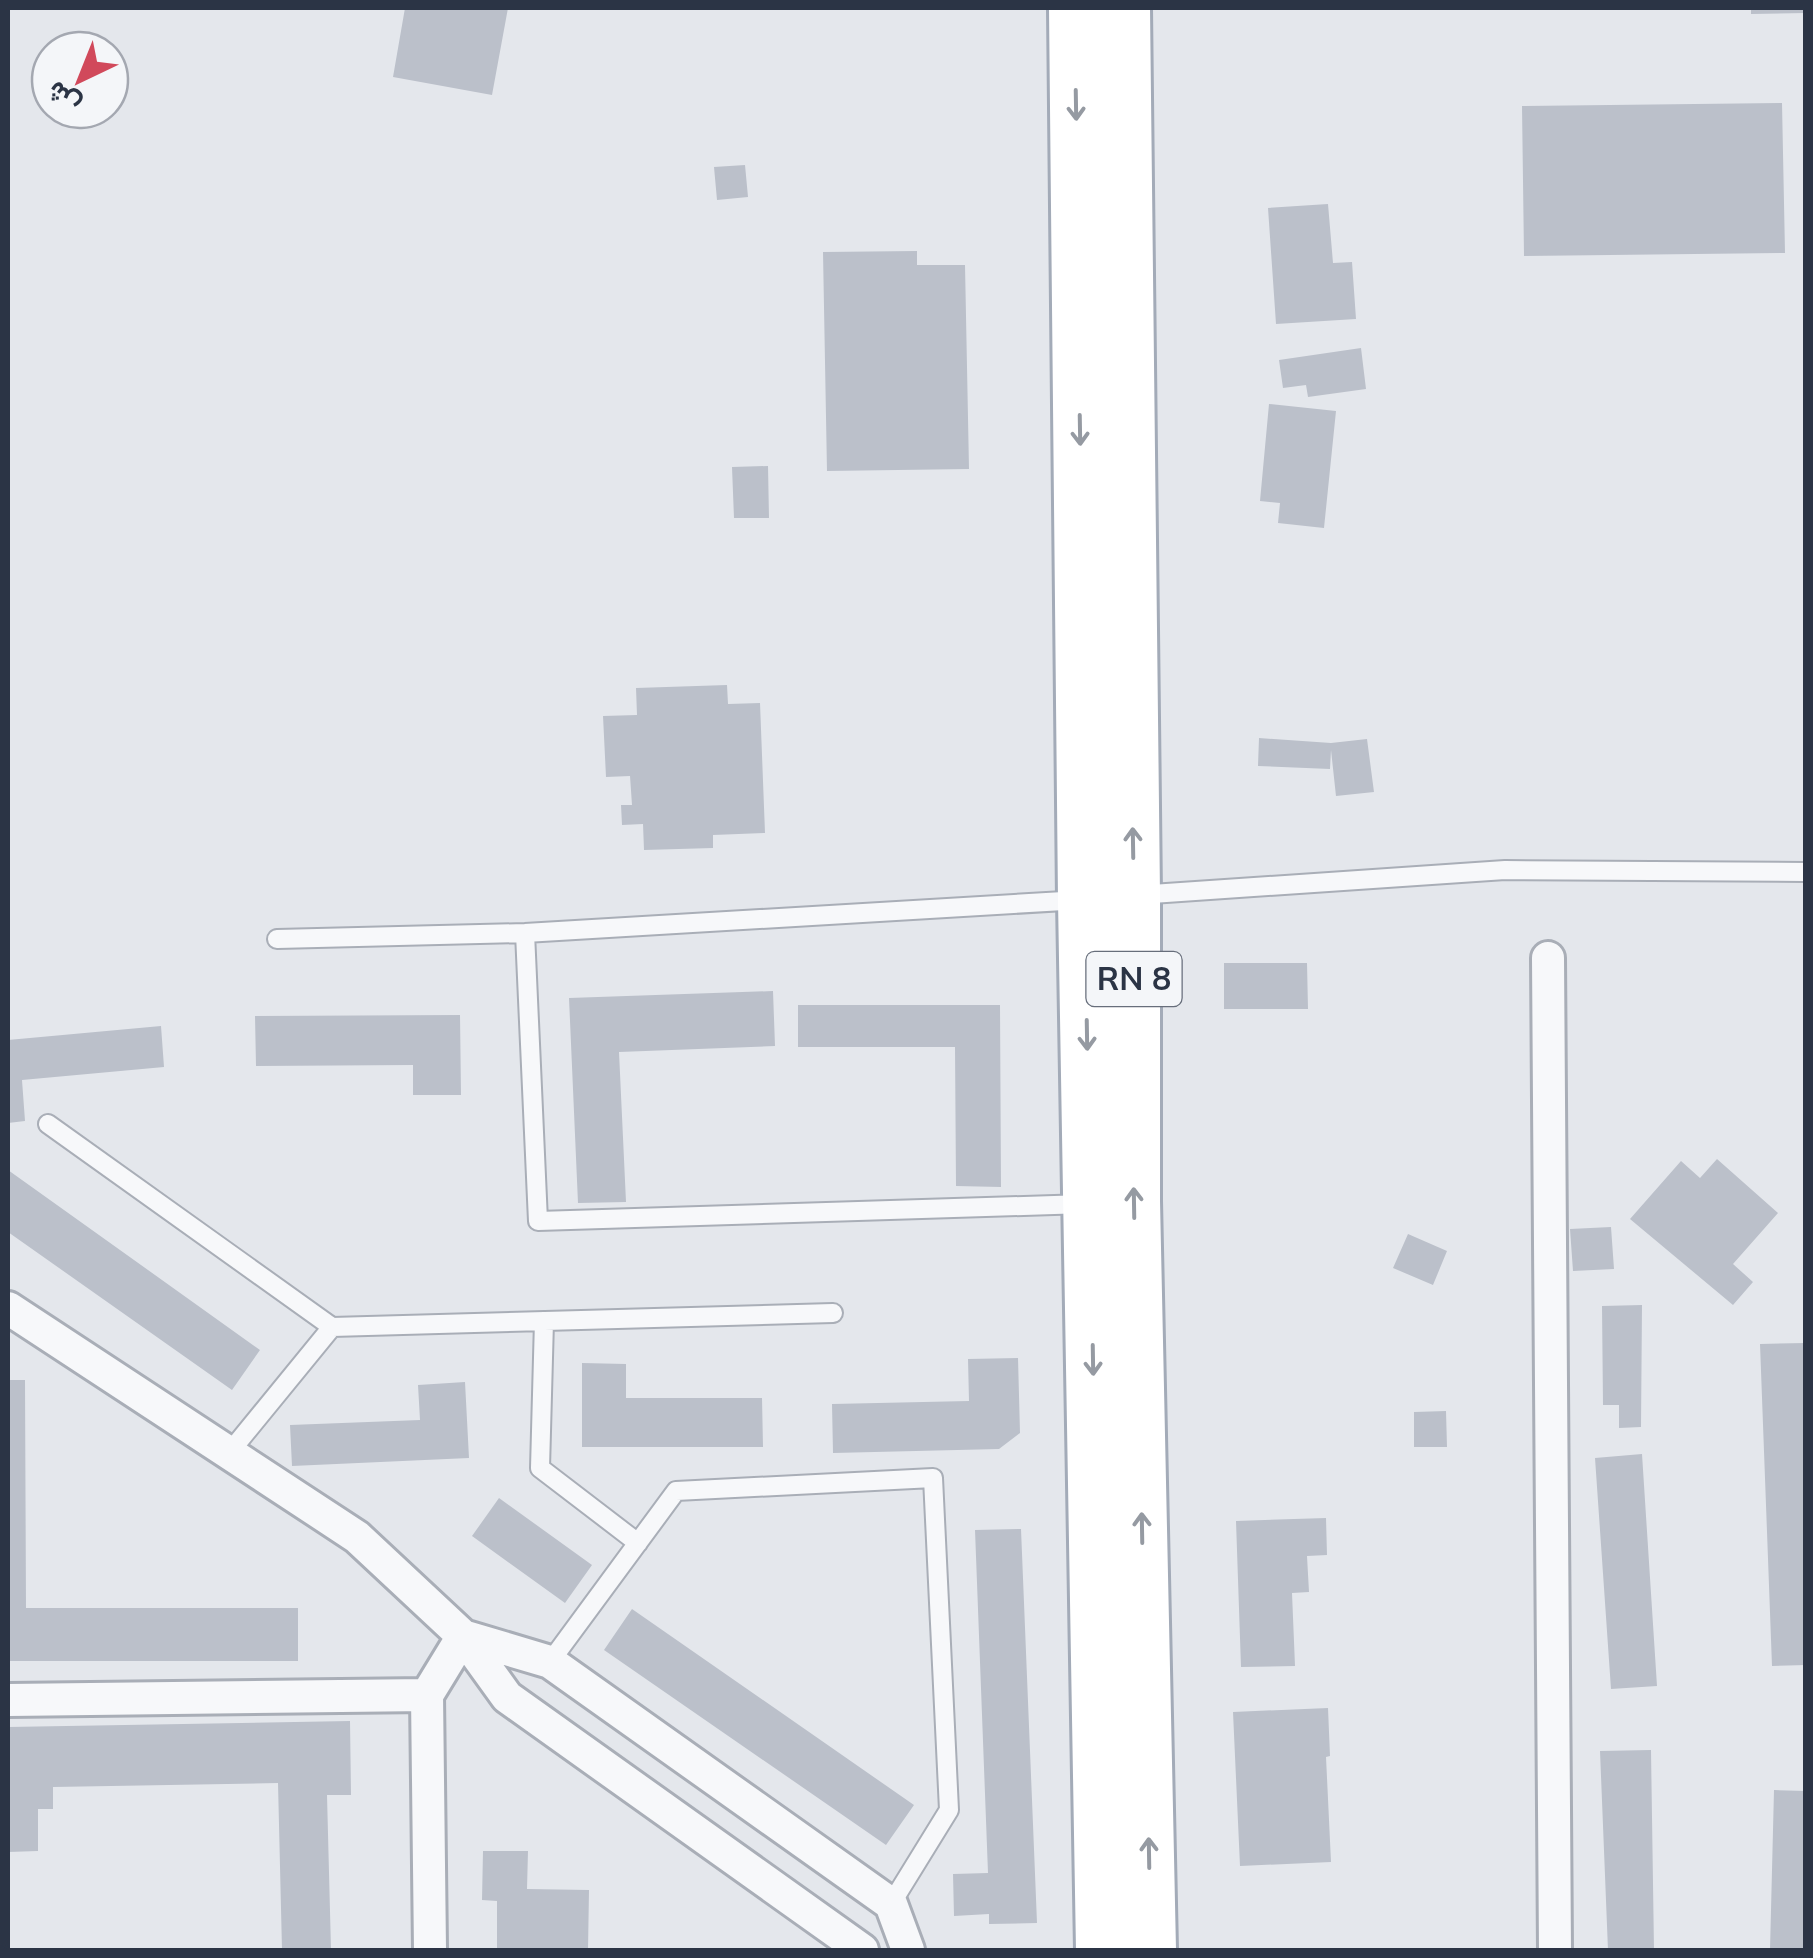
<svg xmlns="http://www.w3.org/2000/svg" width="1813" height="1958" font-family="Mulish,Vazirmatn,sans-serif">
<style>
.building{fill:#bbc0ca}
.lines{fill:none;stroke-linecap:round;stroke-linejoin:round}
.service-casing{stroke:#a9aeb7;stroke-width:22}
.minor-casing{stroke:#a9aeb7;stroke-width:38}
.primary-casing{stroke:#a3abb8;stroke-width:58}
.service{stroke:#f7f8fa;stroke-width:18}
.minor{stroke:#f7f8fa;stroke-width:32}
.primary{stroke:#fff;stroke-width:52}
.oneway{stroke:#959aa2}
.labels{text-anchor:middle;stroke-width:8;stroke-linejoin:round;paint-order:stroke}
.shield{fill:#f4f6f9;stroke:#676e7b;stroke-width:2.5}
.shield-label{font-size:32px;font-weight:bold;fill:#2b3445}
</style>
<rect width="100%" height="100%" fill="#e4e7ec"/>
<!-- building -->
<path class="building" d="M405,8H508L492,95L393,77Z
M1751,8H1806V13L1751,14Z
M1782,103L1785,253L1524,256L1522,106Z
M745,165L748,197L717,200L714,167Z
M1328,204L1333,263L1352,262L1356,319L1276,324L1268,208Z
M917,251V265H965L969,469L827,471L823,252Z
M1361,348L1366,389L1308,397L1306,385L1283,388L1279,360Z
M1269,404L1336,411L1324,528L1278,523L1280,503L1260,501Z
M768,466L769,518H734L732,467Z
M727,685L728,704L760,703L765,833L713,835V848L644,850L643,824L622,825L621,805H632L630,776L606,777L603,716L637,715L636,688Z
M1259,738L1331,743L1367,739L1374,792L1336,796L1331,750L1330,769L1258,766Z
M1224,963H1307L1308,1009H1224Z
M773,991L775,1046L619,1052L626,1202L578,1203L569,998Z
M798,1005H1000L1001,1187L956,1186L955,1047H798Z
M460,1015L461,1095H413V1065L256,1066L255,1016Z
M161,1026L164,1067L22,1080L25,1121L8,1123V1040Z
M1717,1159L1778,1213L1733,1264L1753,1282L1733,1305L1630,1219L1681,1161L1700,1178Z
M8,1170L260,1350L232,1390L8,1232Z
M1611,1227L1614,1269L1573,1271L1570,1229Z
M1408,1234L1447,1251L1433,1285L1393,1268Z
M1642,1305L1641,1427L1619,1428V1405H1603L1602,1306Z
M1806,1343V1665L1772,1666L1760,1344Z
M1018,1358L1020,1433L999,1449L833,1453L832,1404L969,1401L968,1359Z
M582,1363L626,1364V1398H762L763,1447H582Z
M8,1380H25L26,1608H298V1661H8Z
M465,1382L469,1458L292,1466L290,1425L420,1420L418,1385Z
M1446,1411L1447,1447H1414V1412Z
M1642,1454L1657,1686L1611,1689L1595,1458Z
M499,1498L592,1565L565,1603L472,1536Z
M1326,1518L1327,1555L1307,1556L1309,1592L1292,1593L1295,1666L1241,1667L1236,1521Z
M1021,1529L1037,1923L989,1924V1914L954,1916L953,1874L988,1873L975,1530Z
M632,1609L914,1805L886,1845L604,1650Z
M1328,1708L1330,1756L1326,1757L1331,1862L1240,1866L1233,1712Z
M350,1721L351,1795H327L331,1950H282L278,1783L53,1787V1809H38V1851L8,1852V1727Z
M1651,1750L1654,1950H1608L1600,1751Z
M1774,1790L1806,1791V1950H1770Z
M483,1851H528L527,1889L589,1890L588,1950H497V1901L482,1900Z"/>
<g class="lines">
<!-- service casing -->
<g class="service-casing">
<path id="service" d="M1137,895L1505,870L1806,872
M525,933L538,1221L1085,1204
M277,939L525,933L1081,900
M48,1124L332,1327L833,1313
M544,1321L540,1468L638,1543
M229,1453L332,1327
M550,1662L676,1491L933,1478L949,1810L891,1904"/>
</g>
<!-- minor casing -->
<g class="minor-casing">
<path id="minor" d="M1548,958L1555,1950
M8,1308L357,1537L463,1636L507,1697L862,1950
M463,1636L550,1662L891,1904L908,1950
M8,1700L427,1695
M430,1950L427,1695L463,1636"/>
</g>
<!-- primary casing -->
<g class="primary-casing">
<path id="primary" d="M1075,8L1084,900L1102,1950
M1124,8L1134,895V1201L1150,1950"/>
</g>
<!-- service -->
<use href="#service" class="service"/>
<!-- minor -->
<use href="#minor" class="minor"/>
<!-- primary -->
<use href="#primary" class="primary"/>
</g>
<!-- one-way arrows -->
<defs><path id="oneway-shaft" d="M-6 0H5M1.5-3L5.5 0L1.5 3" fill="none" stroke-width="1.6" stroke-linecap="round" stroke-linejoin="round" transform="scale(2.5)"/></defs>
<g class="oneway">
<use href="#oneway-shaft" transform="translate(1076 105) rotate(89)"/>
<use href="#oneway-shaft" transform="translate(1080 430) rotate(89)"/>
<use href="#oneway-shaft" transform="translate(1133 843) rotate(-91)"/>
<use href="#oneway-shaft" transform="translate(1087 1035) rotate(89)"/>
<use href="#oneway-shaft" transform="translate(1134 1203) rotate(-91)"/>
<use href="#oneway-shaft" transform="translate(1093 1360) rotate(89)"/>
<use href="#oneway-shaft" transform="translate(1142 1528) rotate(-91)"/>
<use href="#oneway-shaft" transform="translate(1149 1853) rotate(-91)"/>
</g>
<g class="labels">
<!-- shield labels -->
<rect class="shield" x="1086.5" y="952" width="95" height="54" rx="8"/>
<g class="shield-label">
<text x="1134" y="990">RN 8</text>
</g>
</g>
<!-- border -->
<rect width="1813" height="1958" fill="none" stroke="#2b3445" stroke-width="20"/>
<!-- north arrow -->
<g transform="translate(80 80) rotate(223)"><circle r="48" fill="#f4f6f9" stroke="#a4a8b1" stroke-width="2.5"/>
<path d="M0-8L18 38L0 25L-18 38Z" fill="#d1495b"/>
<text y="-15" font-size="28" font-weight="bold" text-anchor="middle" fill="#2b3445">ش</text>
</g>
</svg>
